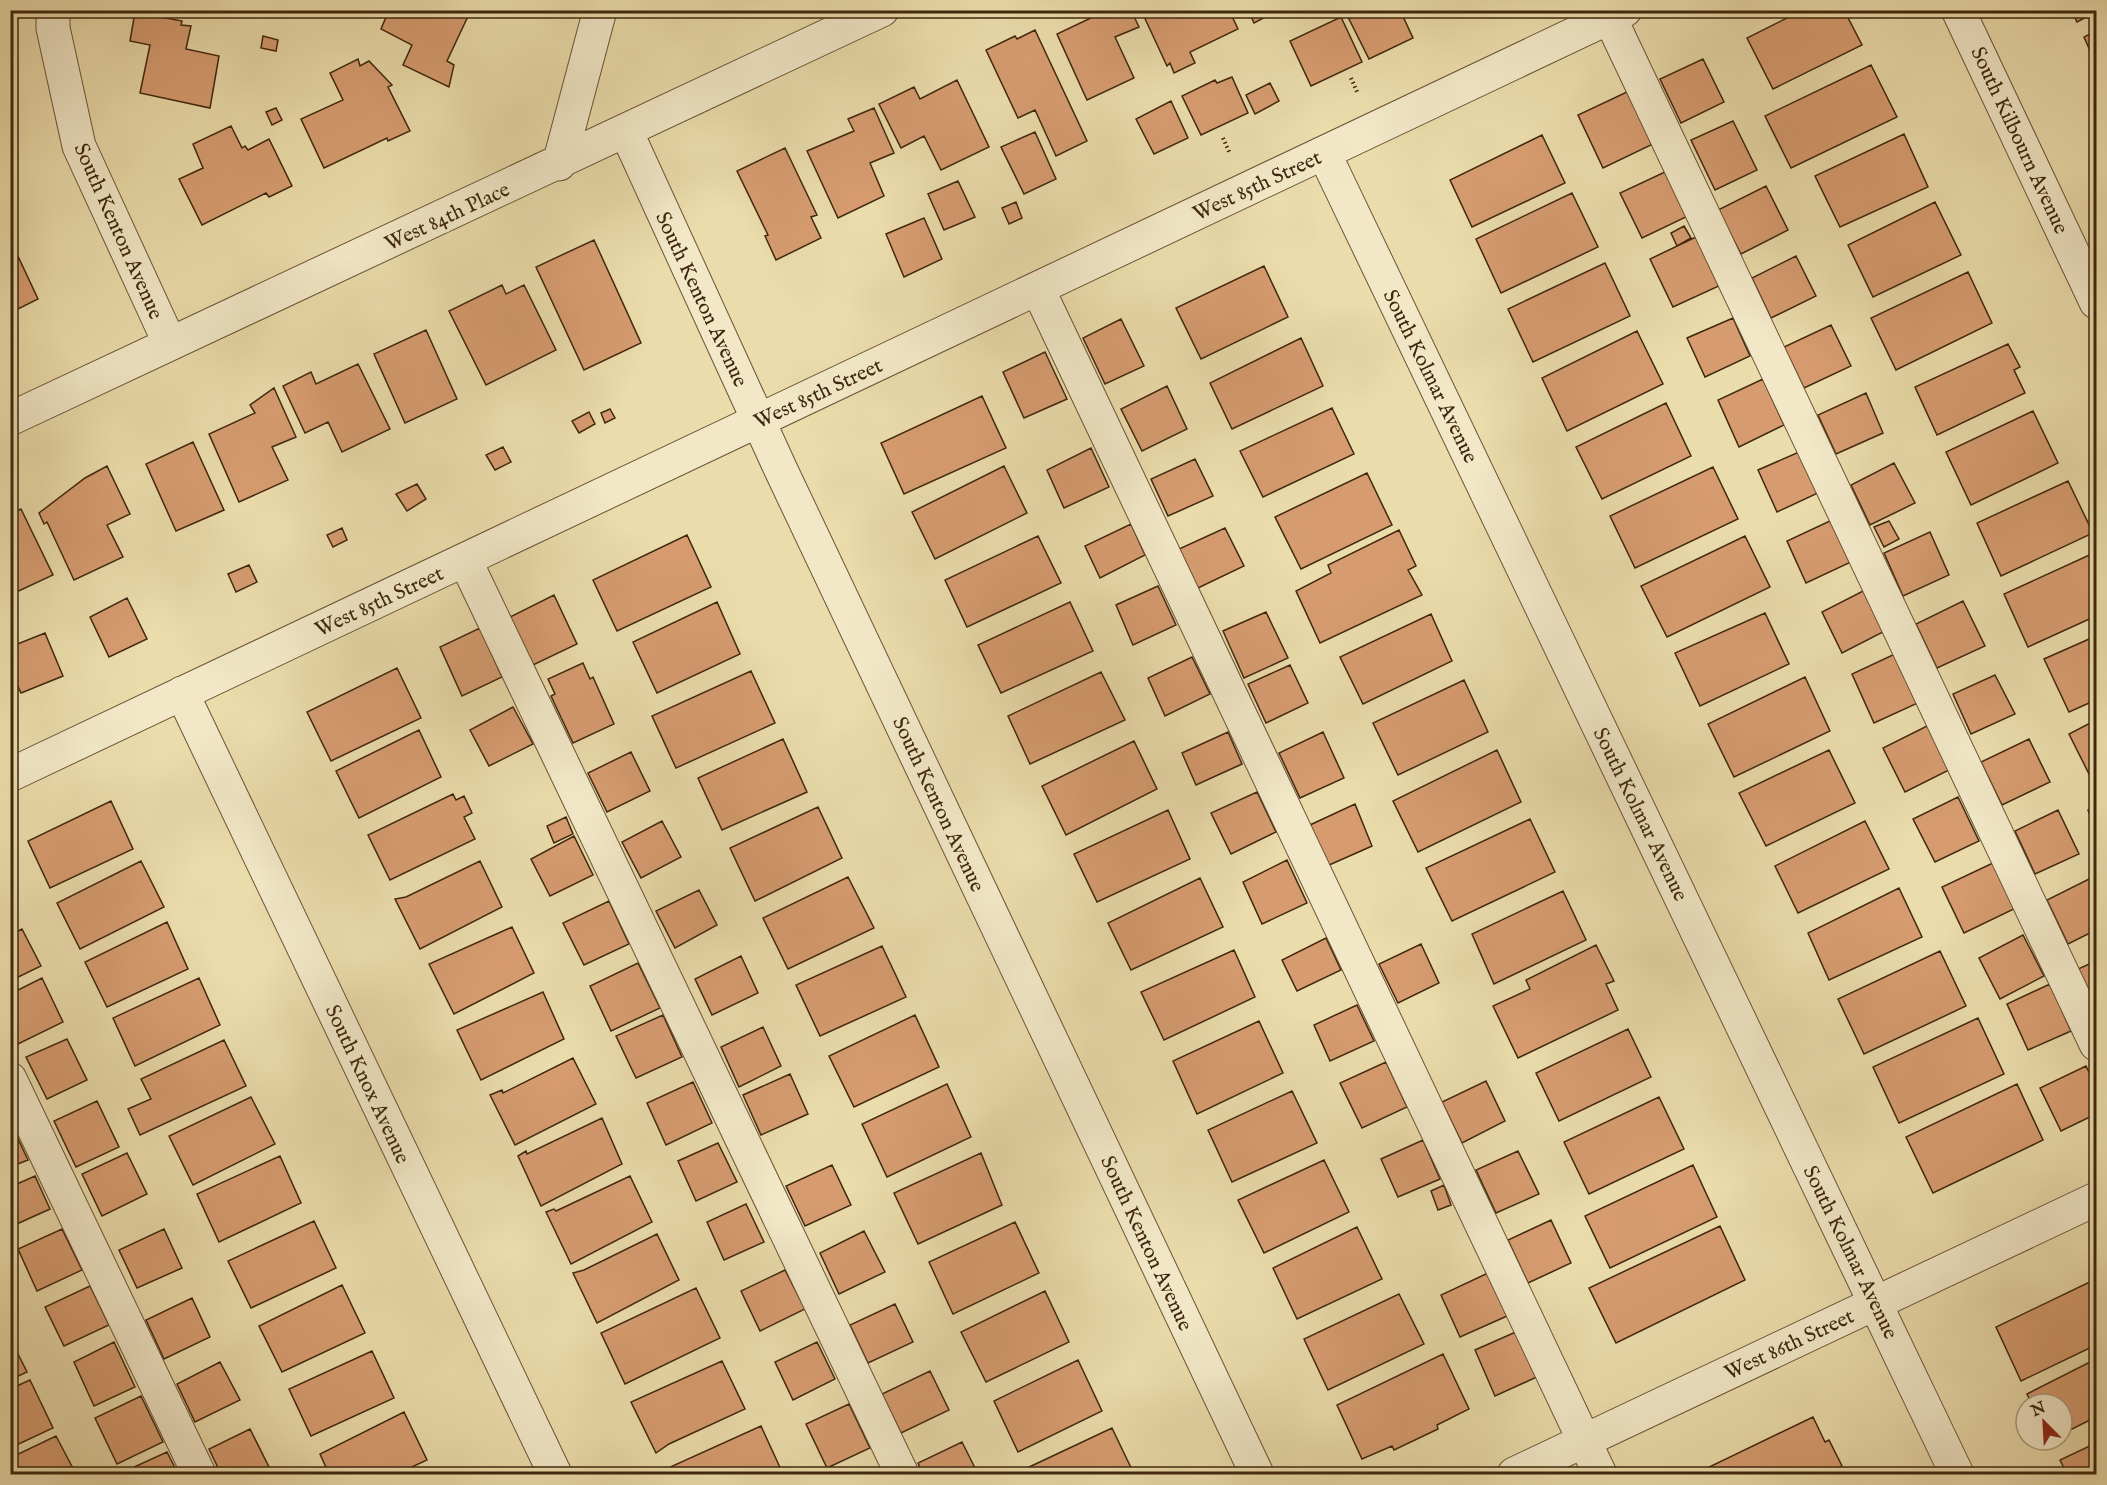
<svg xmlns="http://www.w3.org/2000/svg" width="2107" height="1485" font-family="'IM FELL English',serif">
<style>
.building{fill:#d69c70;stroke:#3f270e;stroke-width:1.5}
.lines{fill:none;stroke-linecap:round;stroke-linejoin:round}
.minor-casing{stroke:#6a5435;stroke-width:35}
.path{stroke:#3f270e;stroke-width:4;stroke-dasharray:1.5 3;stroke-linecap:butt}
.minor{stroke:#f2e8c8;stroke-width:33}
.labels{text-anchor:middle;stroke-width:6;stroke-linejoin:round;paint-order:stroke}
.street-label{font-size:21px;fill:#3f270e;stroke:#f2e8c8}
</style>
<rect width="100%" height="100%" fill="#ebdcab"/>
<filter id="stains"><feTurbulence type="fractalNoise" baseFrequency=".00333" numOctaves="4"/><feColorMatrix values="0 0 0 0 .2 0 0 0 0 .09 0 0 0 0 .02 0 0 0 .5 -.17"/></filter>
<radialGradient id="worn" r=".72"><stop offset=".6" stop-color="#630" stop-opacity="0"/><stop offset="1" stop-color="#630" stop-opacity=".3"/></radialGradient>
<!-- building -->
<path class="building" d="M389,10L470,12L447,61L454,65L449,87L403,65L412,45L381,29Z
M1095,10H1131L1139,27L1115,37L1134,78L1087,100L1057,34L1097,15Z
M1141,10H1229L1238,29L1190,52L1195,63L1174,73L1170,63L1167,66Z
M1248,10H1279L1254,23Z
M1357,10H1400L1413,38L1369,59L1347,15Z
M1803,10H1844L1862,45L1773,89L1747,38Z
M2071,10H2096V12L2077,22Z
M135,12L182,21L181,25L191,26L186,49L219,56L210,108L140,93L150,45L130,41Z
M1341,17L1362,62L1311,86L1290,41Z
M1035,30L1087,141L1056,156L1035,110L1018,118L986,50L1015,36L1017,39Z
M2096,31V64L2084,37Z
M263,36L278,40L276,51L261,48Z
M358,59L360,66L369,61L392,85L388,87L410,131L388,141L387,138L324,168L301,119L343,100L330,73Z
M1703,59L1724,102L1681,123L1660,79Z
M1871,65L1897,117L1791,168L1765,116Z
M1232,77L1248,113L1201,135L1182,96L1215,80L1217,83Z
M957,80L989,147L941,170L924,136L901,148L879,104L914,87L920,99Z
M1270,83L1279,101L1255,114L1246,95Z
M1629,91L1653,144L1603,168L1578,115Z
M1171,101L1188,138L1154,154L1136,119Z
M276,108L282,120L272,125L266,112Z
M874,108L894,153L870,163L884,196L838,218L807,151L854,131L848,119Z
M1733,121L1757,170L1715,190L1691,140Z
M231,126L242,148L245,146L248,150L269,139L292,186L269,197L266,193L202,225L179,179L203,168L193,144Z
M1035,132L1056,179L1024,194L1001,147Z
M1904,134L1928,187L1840,227L1815,176Z
M1542,135L1565,183L1472,227L1450,180Z
M785,148L817,215L811,217L821,238L776,260L765,236L768,235L737,171Z
M1667,171L1688,216L1642,238L1620,193Z
M958,181L975,217L944,230L928,194Z
M1766,186L1788,230L1741,254L1718,210Z
M1572,193L1598,247L1501,293L1476,239Z
M1016,202L1022,218L1009,224L1002,208Z
M1935,202L1961,255L1873,297L1848,245Z
M924,218L942,259L904,277L886,234Z
M1684,226L1691,238L1677,246L1671,233Z
M1698,236L1721,285L1673,307L1650,259Z
M594,240L641,343L584,370L536,267Z
M16,252L38,299L10,313V255Z
M1796,256L1816,296L1771,318L1752,278Z
M1605,263L1630,316L1533,362L1508,309Z
M1264,266L1288,317L1201,359L1176,308Z
M1968,272L1992,323L1896,370L1871,318Z
M502,285L506,294L524,285L556,350L486,385L449,311Z
M1733,318L1750,356L1705,377L1687,338Z
M1121,319L1144,366L1105,384L1083,338Z
M1831,325L1851,366L1804,388L1784,347Z
M426,330L457,399L405,423L374,354Z
M1637,331L1663,384L1567,431L1542,378Z
M1301,338L1323,386L1232,429L1210,383Z
M2008,344L2020,367L2014,370L2025,393L1937,435L1915,387Z
M1045,352L1067,399L1024,418L1003,372Z
M358,364L390,429L342,452L328,422L305,433L283,386L311,372L316,384Z
M1763,379L1784,425L1739,447L1718,400Z
M1167,386L1187,429L1142,451L1121,409Z
M274,388L296,437L272,447L288,480L239,502L209,434L255,413L250,405Z
M1866,393L1883,433L1836,454L1818,415Z
M982,396L1006,448L904,494L881,443Z
M1666,403L1691,456L1602,499L1576,447Z
M1332,408L1354,454L1263,497L1240,451Z
M610,409L615,418L605,423L601,413Z
M2033,411L2058,463L1971,505L1946,452Z
M589,412L595,424L579,433L572,421Z
M193,442L224,510L176,531L146,464Z
M503,447L511,462L495,470L486,455Z
M1091,448L1109,487L1064,508L1047,470Z
M1799,452L1818,493L1777,512L1758,470Z
M1195,459L1213,496L1168,516L1151,479Z
M1894,463L1915,503L1870,525L1851,485Z
M107,466L130,514L107,525L123,557L74,580L47,522L44,524L39,513L85,478Z
M1004,466L1027,513L935,559L912,512Z
M1713,467L1738,519L1635,568L1610,516Z
M1367,473L1392,525L1301,569L1275,517Z
M2068,481L2093,533L2001,576L1977,523Z
M417,484L426,499L407,511L396,494Z
M21,509L53,575L10,595V514Z
M1832,520L1851,562L1806,583L1787,541Z
M1889,521L1899,539L1884,547L1874,527Z
M1131,524L1145,555L1100,578L1085,546Z
M342,528L347,540L333,547L327,535Z
M1225,528L1244,566L1198,588L1179,549Z
M1399,530L1416,566L1408,570L1422,595L1320,643L1296,591L1331,573L1328,565Z
M1930,532L1949,575L1903,596L1884,553Z
M687,535L711,587L617,631L593,580Z
M1038,536L1061,583L967,627L945,580Z
M1745,536L1770,587L1667,637L1641,586Z
M2096,552V616L2028,647L2004,594Z
M249,565L257,582L236,592L228,574Z
M1158,586L1176,625L1133,645L1116,605Z
M1865,590L1885,631L1842,653L1822,612Z
M554,595L577,644L533,665L510,617Z
M127,598L147,639L109,657L90,617Z
M1963,601L1985,646L1937,668L1916,624Z
M717,602L740,654L657,693L633,642Z
M1070,602L1093,651L1001,693L978,645Z
M1266,612L1288,658L1244,678L1223,631Z
M1765,613L1789,664L1700,706L1675,653Z
M1431,614L1452,661L1363,704L1340,657Z
M480,628L502,677L462,696L440,647Z
M45,633L63,676L21,693L10,669V647Z
M2096,636V700L2069,712L2044,659Z
M1897,653L1920,702L1874,723L1852,674Z
M1192,657L1210,694L1165,716L1148,678Z
M583,663L590,679L593,677L614,724L573,743L551,696L555,694L548,679Z
M1290,665L1308,703L1266,723L1248,684Z
M397,668L421,718L331,761L307,712Z
M751,671L775,723L676,768L652,716Z
M1101,672L1125,720L1030,764L1008,716Z
M1995,675L2015,714L1971,734L1953,694Z
M1805,677L1830,731L1734,777L1708,724Z
M1464,680L1488,732L1398,775L1373,723Z
M513,707L533,744L489,766L470,730Z
M2096,720V786H2095L2069,734Z
M1929,725L1951,769L1905,792L1883,748Z
M419,730L441,777L359,818L336,771Z
M1228,732L1242,764L1196,785L1182,753Z
M1323,732L1344,778L1300,798L1279,753Z
M783,739L807,792L722,830L698,778Z
M2029,739L2050,782L2002,805L1981,762Z
M1134,741L1157,789L1066,835L1042,786Z
M1497,750L1521,802L1418,852L1393,801Z
M1829,750L1855,803L1766,846L1739,793Z
M631,752L650,791L607,812L588,773Z
M1257,792L1276,832L1231,854L1211,813Z
M453,794L456,800L464,796L472,813L464,817L475,839L390,880L368,835Z
M1958,797L1979,841L1935,862L1913,819Z
M111,801L133,849L50,888L28,841Z
M1355,804L1372,846L1327,866L1310,825Z
M2096,806V829L2088,810Z
M818,807L842,858L755,901L730,848Z
M1168,810L1190,859L1097,902L1074,854Z
M2058,810L2079,854L2035,874L2015,831Z
M566,817L573,834L554,843L547,826Z
M1530,819L1555,872L1452,921L1426,868Z
M662,821L681,857L641,878L622,842Z
M1865,821L1889,869L1798,913L1775,866Z
M574,836L593,875L550,896L531,859Z
M1287,860L1307,903L1262,924L1243,882Z
M141,861L164,907L80,949L57,903Z
M480,861L502,907L420,949L395,899L406,897Z
M1995,862L2016,908L1964,933L1942,887Z
M848,877L874,928L788,969L763,918Z
M1200,878L1223,927L1131,970L1108,923Z
M2091,878L2096,889V930L2068,944L2047,900Z
M1899,888L1922,937L1829,980L1808,933Z
M699,890L717,925L675,948L656,911Z
M1563,891L1586,940L1494,984L1472,934Z
M609,901L629,944L584,965L563,923Z
M167,922L188,969L107,1007L85,962Z
M512,927L534,973L454,1014L429,964Z
M22,929L41,966L10,981V935Z
M2023,935L2044,976L2000,999L1979,958Z
M1326,938L1341,970L1297,991L1282,960Z
M1421,944L1439,983L1398,1003L1379,964Z
M1596,945L1614,981L1606,984L1618,1010L1518,1058L1493,1006L1530,989L1526,980Z
M882,946L906,997L820,1036L796,985Z
M1234,950L1255,997L1164,1040L1141,992Z
M1940,951L1966,1006L1864,1054L1838,999Z
M741,956L758,993L712,1015L695,979Z
M2096,961V1006L2078,969Z
M638,963L660,1008L611,1031L590,986Z
M42,978L63,1022L18,1044L10,1029V994Z
M199,978L220,1025L135,1066L113,1018Z
M2050,984L2071,1031L2028,1050L2007,1004Z
M543,992L564,1039L481,1080L457,1030Z
M1357,1005L1374,1041L1330,1061L1314,1025Z
M663,1015L682,1057L636,1078L616,1036Z
M915,1015L939,1067L854,1107L829,1056Z
M1978,1018L2004,1074L1899,1123L1873,1067Z
M1259,1021L1283,1073L1197,1114L1173,1061Z
M763,1027L781,1066L739,1087L721,1047Z
M1628,1029L1651,1077L1559,1121L1536,1073Z
M67,1039L87,1080L47,1099L26,1057Z
M224,1040L246,1086L140,1135L128,1109L151,1099L141,1079Z
M573,1058L596,1104L515,1145L490,1095L502,1090L503,1093Z
M1386,1062L1407,1107L1362,1128L1340,1083Z
M2086,1066L2096,1087V1114L2061,1131L2040,1088Z
M790,1074L808,1114L761,1135L743,1095Z
M1486,1081L1505,1121L1462,1143L1442,1102Z
M693,1082L712,1123L666,1145L647,1103Z
M947,1084L971,1137L887,1177L862,1124Z
M2017,1084L2043,1140L1933,1193L1906,1137Z
M1292,1091L1317,1143L1232,1182L1208,1130Z
M251,1097L275,1144L193,1185L169,1136Z
M1659,1097L1684,1149L1589,1194L1564,1142Z
M97,1101L119,1147L76,1167L54,1121Z
M602,1118L622,1164L541,1206L518,1156L526,1151L527,1154Z
M10,1122L28,1160L10,1167Z
M1423,1140L1440,1179L1398,1197L1381,1159Z
M718,1143L737,1182L696,1201L678,1161Z
M1518,1151L1539,1194L1496,1213L1476,1170Z
M127,1153L147,1194L102,1216L82,1174Z
M981,1153L1002,1205L918,1244L894,1193Z
M280,1156L301,1203L219,1242L197,1194Z
M1324,1160L1349,1212L1264,1253L1238,1200Z
M832,1165L851,1205L805,1226L786,1186Z
M1693,1165L1717,1217L1610,1268L1585,1216Z
M35,1176L50,1209L10,1227V1187Z
M630,1176L652,1222L571,1264L546,1212L554,1209L556,1211Z
M1444,1185L1451,1205L1438,1210L1431,1191Z
M746,1204L764,1242L724,1260L707,1222Z
M1551,1220L1571,1263L1528,1283L1508,1240Z
M314,1221L336,1268L251,1308L228,1261Z
M1015,1222L1039,1273L953,1314L929,1262Z
M1720,1226L1745,1280L1616,1343L1589,1288Z
M1357,1227L1382,1279L1297,1319L1273,1268Z
M62,1229L82,1270L37,1291L18,1249Z
M164,1229L182,1268L137,1288L119,1250Z
M864,1231L885,1272L839,1294L820,1253Z
M657,1234L679,1280L597,1323L573,1273L584,1270Z
M785,1270L805,1309L760,1331L741,1291Z
M1488,1273L1507,1316L1460,1337L1441,1295Z
M2096,1279V1345L2021,1381L1996,1327Z
M342,1285L365,1333L282,1372L259,1326Z
M90,1286L109,1325L64,1346L45,1307Z
M696,1288L720,1338L625,1384L601,1333Z
M1045,1291L1069,1342L986,1382L961,1332Z
M1399,1294L1424,1344L1328,1390L1304,1339Z
M192,1298L210,1337L164,1359L146,1320Z
M895,1304L913,1342L868,1363L850,1325Z
M1518,1331L1539,1376L1495,1396L1475,1350Z
M10,1338L27,1372L10,1380Z
M114,1342L135,1387L94,1406L74,1362Z
M817,1342L835,1379L793,1400L775,1362Z
M372,1351L394,1398L311,1436L289,1389Z
M1443,1354L1469,1409L1437,1425L1438,1429L1394,1450L1392,1446L1362,1459L1337,1405Z
M2096,1359V1417L2062,1434V1404H2032L2027,1394Z
M1078,1360L1102,1411L1018,1452L994,1401Z
M722,1361L745,1409L669,1444L656,1453L631,1402Z
M220,1362L240,1400L195,1422L177,1384Z
M930,1371L949,1410L901,1433L882,1394Z
M30,1380L53,1428L10,1448V1389Z
M141,1396L163,1442L117,1464L95,1418Z
M849,1404L870,1448L827,1468L806,1424Z
M404,1412L427,1460L397,1474H329L320,1454Z
M1813,1417L1825,1442L1829,1440L1842,1466L1824,1474H1710L1707,1468Z
M761,1426L783,1474H671L668,1468Z
M1112,1428L1134,1474H1027L1025,1469Z
M250,1429L269,1467L254,1474H221L209,1449Z
M56,1436L76,1474H10V1458Z
M962,1442L978,1474H923L918,1463Z
M2096,1443V1474H2067L2060,1460Z
M167,1452L178,1474H122L121,1473Z"/>
<g class="lines">
<!-- minor casing -->
<g class="minor-casing">
<path id="minor" d="M53,10V28L79,146L170,344
M1958,10L2096,302
M1610,18L2096,1044
M626,131L781,470L1257,1474
M1324,153L1957,1474
M559,164L600,10
M1038,289L1600,1474
M10,419L882,10
M465,560L902,1474
M182,693L555,1474
M10,775L1625,10
M10,1079L199,1474
M1514,1474L2096,1199"/>
</g>
<!-- path -->
<path class="path" d="M1351,78L1358,94
M1223,138L1230,154"/>
<!-- minor -->
<use href="#minor" class="minor"/>
</g>
<g class="labels">
<!-- street labels -->
<g class="street-label">
<text transform="translate(2020 140) rotate(65)" y="7">South Kilbourn Avenue</text>
<text transform="translate(1257 185) rotate(-25)" y="7">West 85th Street</text>
<text transform="translate(447 216) rotate(-25)" y="7">West 84th Place</text>
<text transform="translate(119 231) rotate(66)" y="7">South Kenton Avenue</text>
<text transform="translate(702 299) rotate(65)" y="7">South Kenton Avenue</text>
<text transform="translate(1431 376) rotate(64)" y="7">South Kolmar Avenue</text>
<text transform="translate(818 393) rotate(-25)" y="7">West 85th Street</text>
<text transform="translate(379 601) rotate(-25)" y="7">West 85th Street</text>
<text transform="translate(939 804) rotate(65)" y="7">South Kenton Avenue</text>
<text transform="translate(1641 814) rotate(64)" y="7">South Kolmar Avenue</text>
<text transform="translate(368 1084) rotate(65)" y="7">South Knox Avenue</text>
<text transform="translate(1147 1243) rotate(65)" y="7">South Kenton Avenue</text>
<text transform="translate(1851 1252) rotate(64)" y="7">South Kolmar Avenue</text>
<text transform="translate(1789 1344) rotate(-25)" y="7">West 86th Street</text>
</g>
</g>
<!-- margin -->
<rect width="2107" height="1485" fill="none" stroke="#ebdcab" stroke-width="36"/>
<rect x="12" y="12" width="2083" height="1461" fill="none" stroke="#3f270e" stroke-width="3"/>
<rect x="18" y="18" width="2071" height="1449" fill="none" stroke="#3f270e" stroke-width="1.5"/>
<!-- north arrow -->
<g transform="translate(2044 1422) rotate(336)"><circle r="28" fill="#f2e8c8" stroke="#aa9b7e" stroke-width="1.5"/>
<path d="M0-4.5L10 22L0 15L-10 22Z" fill="#8f2418"/>
<text y="-9" font-size="16" font-weight="bold" text-anchor="middle" fill="#3f270e">N</text>
</g>
<rect width="100%" height="100%" filter="url(#stains)"/>
<rect width="100%" height="100%" fill="url(#worn)"/>
</svg>
